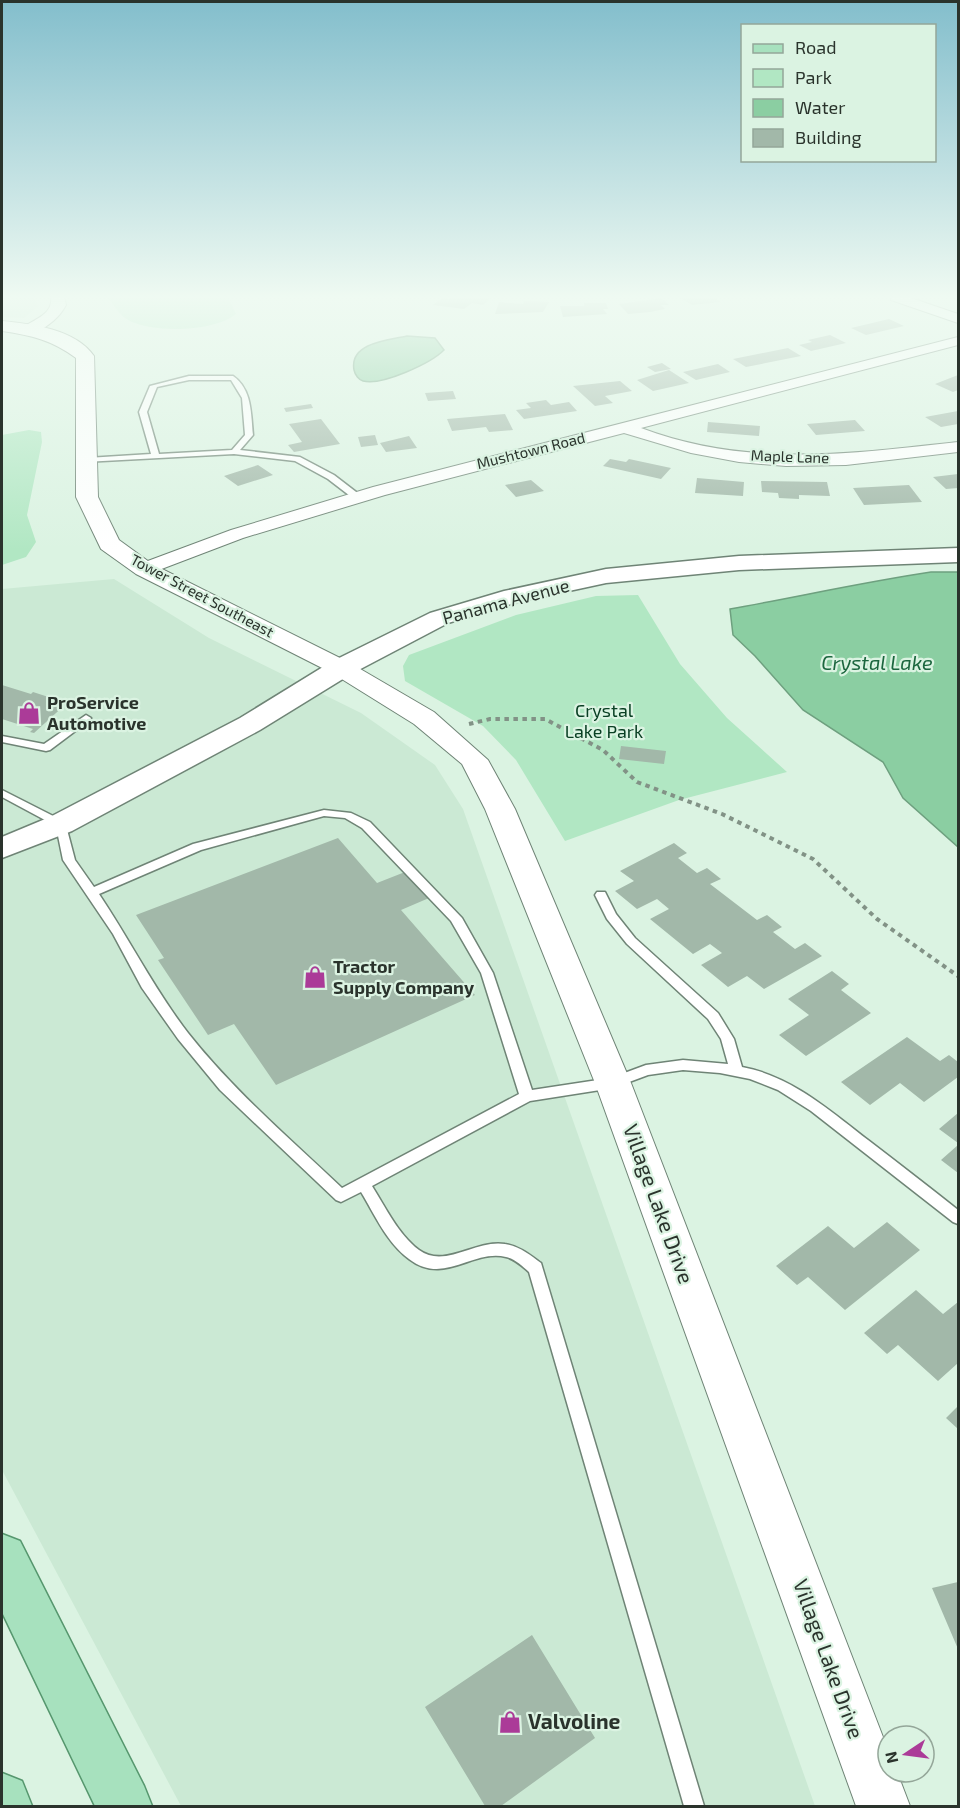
<svg xmlns="http://www.w3.org/2000/svg" width="960" height="1808" font-family="'Exo 2',sans-serif">
<style>
.built{fill:#cbe9d4}
.green{fill:#b1e7c3}
.water{fill:#8bcea2;stroke:#6ea07f;stroke-width:1.5}
.building{fill:#a2b8a9}
.lines{fill:none;stroke-linecap:round;stroke-linejoin:round}
.service-casing{stroke:#6f8476;stroke-width:3}
.minor-casing{stroke:#6f8476;stroke-width:2}
.tertiary-casing{stroke:#6f8476;stroke-width:2}
.secondary-casing{stroke:#6f8476;stroke-width:3}
.primary-casing{stroke:#56976e;stroke-width:3}
.path{stroke:#829286;stroke-width:4;stroke-dasharray:4.5 4.5;stroke-linecap:butt}
.service{fill:#fff;fill-rule:evenodd}
.minor{fill:#fff;fill-rule:evenodd}
.tertiary{fill:#fff;fill-rule:evenodd}
.secondary{fill:#fff;fill-rule:evenodd}
.primary{fill:#a7e1be;fill-rule:evenodd}
.labels{text-anchor:middle;stroke-width:4.5;stroke-linejoin:round;paint-order:stroke}
.far-street-label{font-size:15px;fill:#2a332c;stroke:#dbf3e2}
.street-label{font-size:18px;fill:#2a332c;stroke:#dbf3e2}
.poi-label{font-size:18px;font-weight:bold;fill:#2a332c;stroke:#dbf3e2;text-anchor:start}
.park-label{font-size:18px;fill:#0a4024;stroke:#dbf3e2}
.water-label{font-size:20px;font-style:italic;fill:#1b663e;stroke:#dbf3e2}
.near-street-label{font-size:21px;fill:#2a332c;stroke:#dbf3e2}
.near-poi-label{font-size:21px;font-weight:bold;fill:#2a332c;stroke:#dbf3e2;text-anchor:start}
</style>
<rect width="100%" height="100%" fill="#dbf3e2"/>
<!-- built -->
<path class="built" d="M2,297H34L38,306L24,318L2,317Z
M114,579L209,638L361,713L435,765L463,809L815,1806H181L2,1470V589Z"/>
<!-- green -->
<path class="green" d="M108,297H228L236,314C214,332 155,333 130,321C120,316 114,306 108,297Z
M29,430L41,432L42,442L27,515L36,542L26,557L2,565V435Z
M638,595L680,664L727,718L787,772L679,800L565,841L516,760L483,726L405,681L403,666L409,655L516,615L596,596Z"/>
<!-- water -->
<path class="water" d="M407,336L435,338L444,350C431,363 382,386 363,381C359,380 355,375 354,370C349,343 388,340 407,336Z
M931,572H958V847L903,798L883,762L803,710L755,656L733,635L730,609C797,597 864,582 931,572Z"/>
<!-- building -->
<path class="building" d="M452,297L463,298H491L483,305L472,303L464,309L433,305L442,298L450,299Z
M679,297H714L720,302L692,305Z
M662,298L669,305H661L665,309L650,312L628,314L619,304Z
M524,301L549,302L543,312L495,314L499,302L523,304Z
M584,303H606L608,309H603L607,314L563,317L560,306H584Z
M889,319L904,326L866,335L851,328Z
M830,335L846,343L811,351L799,345L812,342L808,340Z
M788,348L801,356L746,367L733,359Z
M662,363L671,369L655,372L647,367Z
M718,364L730,372L696,380L683,372Z
M669,370L689,383L653,391L637,380Z
M958,375V390L953,392L935,384Z
M620,381L632,391L605,396L613,403L595,406L573,386Z
M453,391L456,399L428,401L425,393Z
M546,400L551,405L569,402L577,411L524,419L516,410L531,408L526,403Z
M311,404L313,408L286,412L284,408Z
M958,411V424L941,427L925,417Z
M505,414L513,430L489,432L486,427L452,431L447,419Z
M321,419L340,444L294,452L288,445L302,442L289,424Z
M855,420L865,431L816,435L807,424Z
M708,422L760,426L759,436L707,432Z
M375,435L378,445L361,447L358,437Z
M409,436L417,448L386,452L380,443Z
M610,459L626,462L629,459L671,468L661,479L603,466Z
M258,465L273,475L238,486L224,476Z
M958,474V488L946,489L933,477Z
M697,478L744,482L743,496L695,493Z
M531,480L544,491L516,497L505,485Z
M761,481L827,482L830,496L799,495V499L779,498L778,493L762,492Z
M909,485L922,502L864,505L853,488Z
M2,685L31,694L33,692L67,703L34,733L30,732L33,729L2,719Z
M621,746L666,751L664,764L619,759Z
M338,838L377,883L405,872L429,898L401,910L475,995L276,1085L234,1024L208,1035L158,960L164,958L136,915Z
M674,843L687,853L678,858L697,873L707,868L721,879L710,884L757,920L767,915L782,927L773,932L795,949L805,943L822,956L764,989L747,976L728,987L701,965L722,953L710,944L693,954L650,919L669,909L657,899L637,909L615,891L634,881L620,871Z
M832,971L849,984L841,990L871,1013L806,1056L779,1035L809,1015L788,999Z
M907,1037L940,1061L949,1055L958,1062V1077L924,1102L900,1083L870,1105L841,1082Z
M958,1113V1143L939,1129Z
M958,1145V1173L941,1160Z
M887,1222L920,1250L845,1310L808,1277L797,1285L776,1266L828,1226L854,1248Z
M916,1290L943,1314L958,1302V1363L938,1381L898,1345L887,1354L864,1333Z
M958,1406V1429L946,1418Z
M958,1582V1649L932,1588Z
M532,1635L595,1738L501,1806H485L425,1707Z"/>
<g class="lines">
<!-- service casing -->
<g class="service-casing">
<path id="service" d="M189,376H233C252,389 251,414 253,435L240,450L300,457L334,475L360,495V499H354L328,479L295,461L234,454L84,462V458H87L151,454L139,412L150,386ZM189,380H231L242,398L245,435L232,450L159,454L147,412L157,387Z
M86,715L91,718L90,720L50,750L46,751L2,742V736L44,744Z
M2,790L65,822L75,860L94,887L193,844L324,810L351,813L370,822L462,918L493,973L532,1090L611,1078L646,1065L683,1060L728,1064L721,1039L708,1019L627,944L607,919L595,895L597,892H605L616,914L635,938L718,1013L734,1039L742,1067C791,1076 829,1110 868,1140C898,1163 928,1186 958,1210V1224L953,1222L811,1111L778,1090L750,1079L720,1073L683,1070L648,1075L613,1088L530,1101L372,1186C386,1208 398,1234 419,1250C445,1269 476,1239 505,1244C519,1246 530,1255 541,1263L704,1806H684L529,1272C522,1266 515,1259 506,1257C472,1249 444,1286 409,1259C387,1243 375,1215 361,1192L341,1202L336,1200L220,1090L178,1039L142,988L113,934L63,860L56,826L2,797ZM324,816L345,818L362,828L451,921L481,973L519,1094L342,1188C289,1138 233,1090 188,1033C154,989 130,940 99,894L201,850Z"/>
</g>
<!-- minor casing -->
<g class="minor-casing">
<path id="minor" d="M51,297H64L66,305C60,317 40,336 25,332L23,329L25,326C38,318 53,313 51,297Z
M890,297H908L958,314V323L891,300Z
M958,337V345L641,428C747,468 849,454 958,442V452L846,465L786,466L739,462L691,453L624,433L385,495L243,538L151,573H137L135,569L137,565L231,530L373,487Z"/>
</g>
<!-- tertiary casing -->
<g class="tertiary-casing">
<path id="tertiary" d="M2,321C32,324 75,329 94,356L98,497L119,540L152,564L350,663L434,712L488,760L515,809L631,1083L888,1750V1772H897L910,1806H856L595,1083L485,809L462,764L414,724L332,673L136,574L101,549L76,497V358C52,340 30,335 2,331Z"/>
</g>
<!-- secondary casing -->
<g class="secondary-casing">
<path id="secondary" d="M958,548V562L739,570L606,583L518,602L448,623L351,674L260,730L72,831L2,858V837L50,817L240,718L331,662L430,613L504,591L606,569L739,556Z"/>
</g>
<!-- primary casing -->
<g class="primary-casing">
<path id="primary" d="M2,1534L20,1541L144,1786L152,1806H95L2,1612Z
M2,1773L22,1781L32,1806H2Z"/>
</g>
<!-- path -->
<path class="path" d="M469,724L490,719H545L603,750L637,782L722,814L813,859L877,919L958,976"/>
<!-- service -->
<use href="#service" class="service"/>
<!-- minor -->
<use href="#minor" class="minor"/>
<!-- tertiary -->
<use href="#tertiary" class="tertiary"/>
<!-- secondary -->
<use href="#secondary" class="secondary"/>
<!-- primary -->
<use href="#primary" class="primary"/>
</g>
<!-- sky -->
<linearGradient id="sky" x2="0" y2="1"><stop stop-color="#83becc"/><stop offset="0.54" stop-color="#effaf2"/><stop offset="1" stop-color="#effaf2" stop-opacity="0"/></linearGradient>
<rect width="960" height="550" fill="url(#sky)"/>
<!-- icons -->
<defs>
<g id="shop-bare" transform="scale(1.8)"><path d="M-5-2.5h2.3a2.7 3.5 0 0 1 5.4 0H5L5.5 6h-11ZM-1.5-2.5h3a1.5 2.3 0 0 0-3 0Z" fill="#ab3b98" stroke="#dbf3e2" stroke-width="2.5" paint-order="stroke"/></g>
</defs>
<g fill-rule="evenodd">
<use href="#shop-bare" x="29" y="713"/>
<use href="#shop-bare" x="315" y="977"/>
<use href="#shop-bare" x="510" y="1722"/>
</g>
<g class="labels">
<!-- far-street labels -->
<g class="far-street-label">
<text transform="translate(531 451) rotate(-14)" y="5">Mushtown Road</text>
<text transform="translate(790 457) rotate(2)" y="5">Maple Lane</text>
<text transform="translate(202 596) rotate(28)" y="5">Tower Street Southeast</text>
</g>
<!-- street labels -->
<g class="street-label">
<text transform="translate(506 602) rotate(-15)" y="6">Panama Avenue</text>
</g>
<!-- poi labels -->
<g class="poi-label">
<text x="47" y="709">ProService<tspan x="47" dy="21">Automotive</tspan></text>
<text x="333" y="973">Tractor<tspan x="333" dy="21">Supply Company</tspan></text>
</g>
<!-- park labels -->
<g class="park-label">
<text x="604" y="717">Crystal<tspan x="604" dy="21">Lake Park</tspan></text>
</g>
<!-- water labels -->
<g class="water-label">
<text x="877" y="670">Crystal Lake</text>
</g>
<!-- near-street labels -->
<g class="near-street-label">
<text transform="translate(658 1204) rotate(70)" y="7">Village Lake Drive</text>
<text transform="translate(828 1659) rotate(70)" y="7">Village Lake Drive</text>
</g>
<!-- near-poi labels -->
<g class="near-poi-label">
<text x="528" y="1729">Valvoline</text>
</g>
</g>
<!-- border -->
<rect width="960" height="1808" fill="none" stroke="#2a332c" stroke-width="6"/>
<!-- legend -->
<rect x="741" y="24" width="195" height="138" fill="#dbf3e2" stroke="#94a699" stroke-width="1.5"/>
<rect x="753" y="44" width="30" height="9" fill="#a7e1be" stroke="#94a699" stroke-width="1.5"/>
<text x="795" y="54" font-size="18" fill="#2a332c">Road</text>
<rect x="753" y="69" width="30" height="18" fill="#b1e7c3" stroke="#94a699" stroke-width="1.5"/>
<text x="795" y="84" font-size="18" fill="#2a332c">Park</text>
<rect x="753" y="99" width="30" height="18" fill="#8bcea2" stroke="#94a699" stroke-width="1.5"/>
<text x="795" y="114" font-size="18" fill="#2a332c">Water</text>
<rect x="753" y="129" width="30" height="18" fill="#a2b8a9" stroke="#94a699" stroke-width="1.5"/>
<text x="795" y="144" font-size="18" fill="#2a332c">Building</text>
<!-- north arrow -->
<g transform="translate(906 1754) rotate(257)"><circle r="28" fill="#dbf3e2" stroke="#94a699" stroke-width="1.5"/>
<path d="M0-4.5L10 22L0 15L-10 22Z" fill="#ab3b98"/>
<text y="-9" font-size="16" font-weight="bold" text-anchor="middle" fill="#2a332c">N</text>
</g>
</svg>
